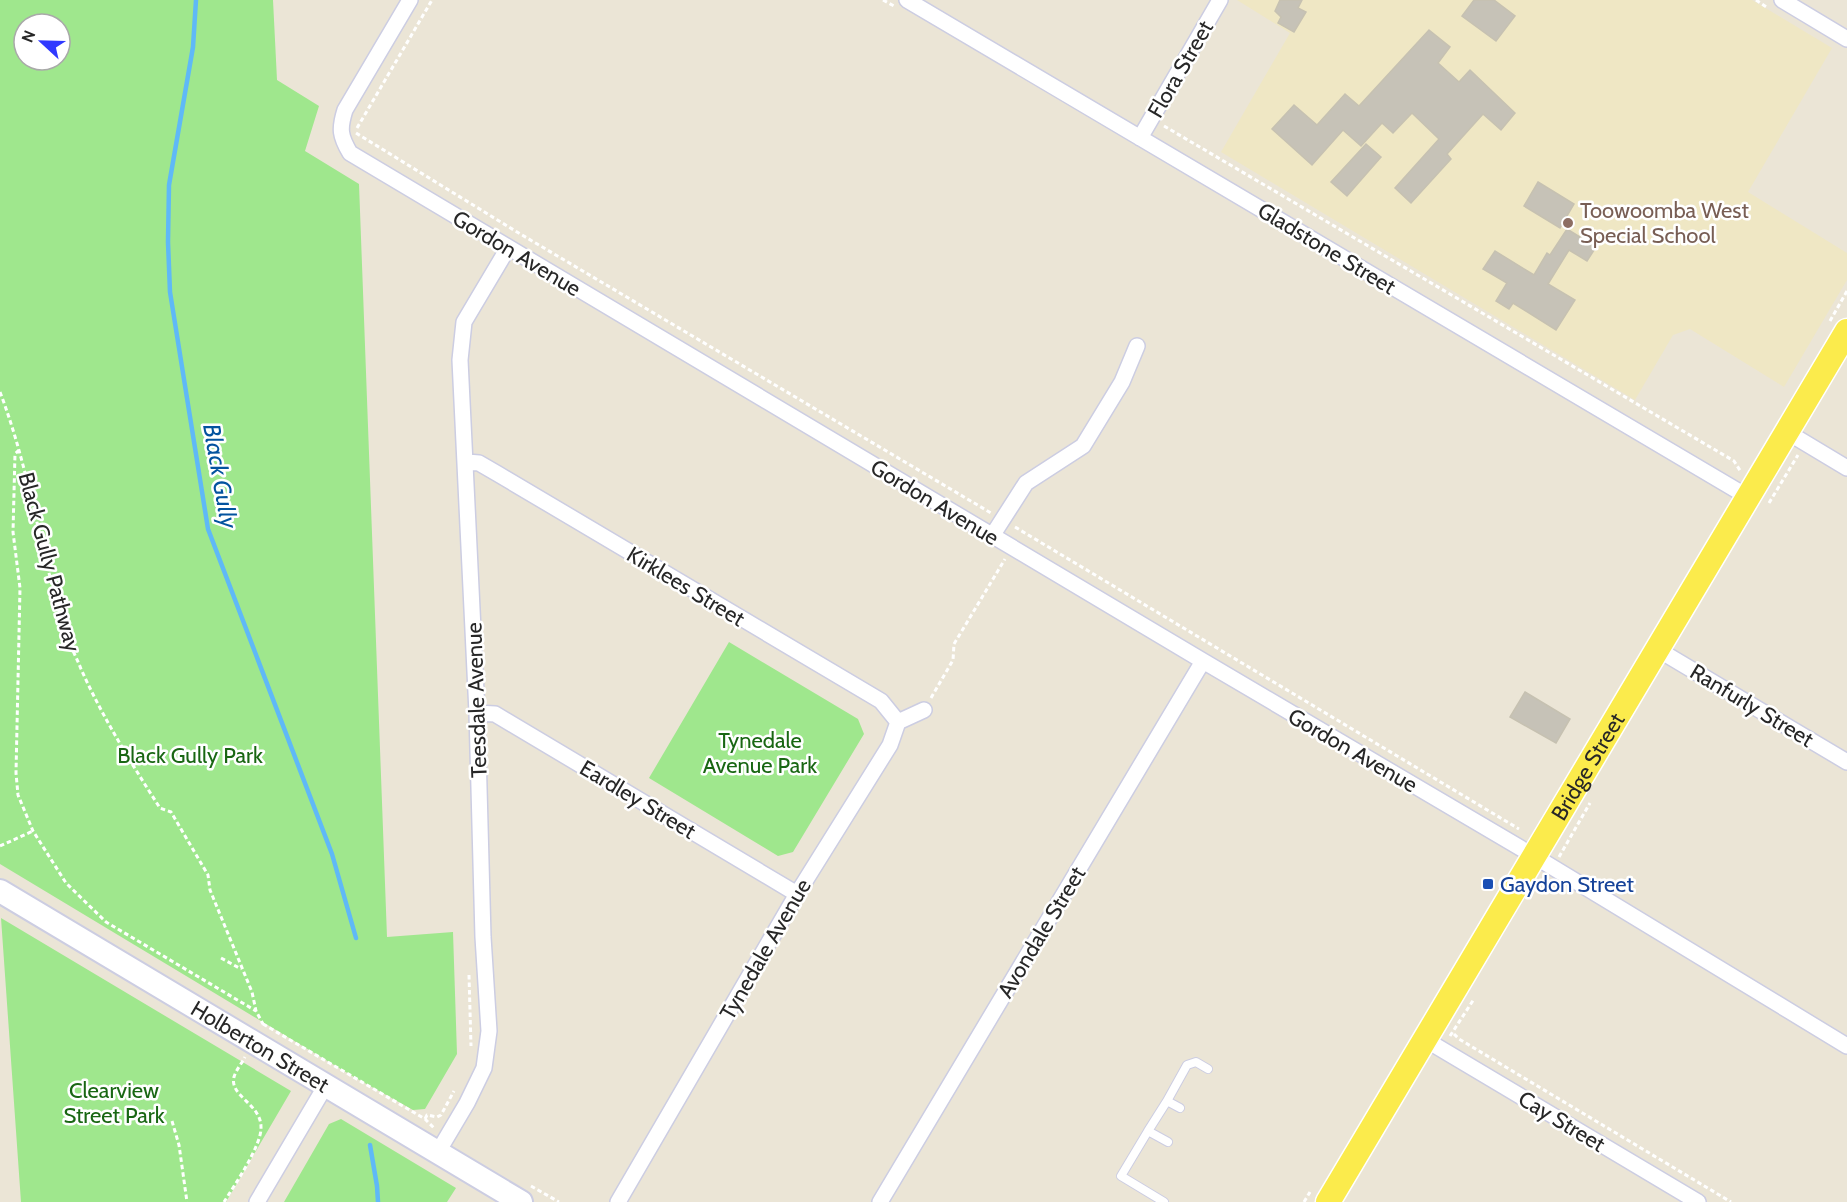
<svg xmlns="http://www.w3.org/2000/svg" width="1847" height="1202" font-family="Cabin,sans-serif">
<style>
.education{fill:#efe7c4}
.green{fill:#9fe78d;fill-rule:evenodd}
.lines{fill:none;stroke-linecap:round;stroke-linejoin:round}
.stream{stroke:#5fb9f7;stroke-width:4.5}
.building{fill:#c6c2b7;stroke:#c6c1b1;stroke-width:1.5}
.lane-casing{stroke:#cccde2;stroke-width:10}
.street-casing{stroke:#cccde2;stroke-width:18}
.secondary-casing{stroke:#cccde2;stroke-width:26}
.primary-casing{stroke:#fff;stroke-width:27}
.path{stroke:#fff;stroke-width:3;stroke-dasharray:4.5 3;stroke-linecap:butt}
.lane{stroke:#fff;stroke-width:8}
.street{stroke:#fff;stroke-width:15}
.secondary{stroke:#fff;stroke-width:22}
.primary{stroke:#fbeb4c;stroke-width:24}
.education-dot{fill:#8d6e63;stroke:#fff;stroke-width:2}
.transit-dot{fill:#1a4fb4;stroke:#fff;stroke-width:2}
.labels{text-anchor:middle;stroke-width:5;stroke-linejoin:round;paint-order:stroke}
.street-label{font-size:22px;fill:#272727;stroke:#fff}
.education-label{font-size:22px;fill:#785e54;stroke:#fff;text-anchor:start}
.park-label{font-size:22px;fill:#196713;stroke:#fff}
.transit-label{font-size:22px;fill:#164399;stroke:#fff;text-anchor:start}
.water-label{font-size:24px;font-style:italic;fill:#03539f;stroke:#fff}
</style>
<rect width="100%" height="100%" fill="#ebe5d6"/>
<!-- education -->
<path class="education" d="M1237,0H1752L1832,48L1748,192L1847,253V280L1784,387L1690,329L1673,335L1635,400L1221,152L1290,33Z"/>
<!-- green -->
<path class="green" d="M0,0H273L277,80L319,106L305,151L359,184L387,937L453,932L457,1054L425,1109L413,1110L354,1077L0,864ZM24,24H60V60H24Z
M729,642L858,719L864,734L793,852L778,856L649,778Z
M1,918L291,1091L226,1202H21Z
M341,1119L456,1188L447,1202H284L329,1124Z"/>
<g class="lines">
<!-- stream -->
<path class="stream" d="M196,0L193,47L169,185L168,242L170,292L208,529L332,854L356,938
M370,1145L377,1186L378,1202"/>
</g>
<!-- building -->
<path class="building" d="M1280,0H1302L1298,8L1306,12L1294,32L1278,23L1281,17L1275,11Z
M1474,0H1494L1515,16L1496,41L1462,16Z
M1429,30L1450,47L1438,63L1459,82L1470,70L1515,113L1501,130L1483,114L1447,154L1451,159L1411,203L1395,188L1439,139L1412,113L1393,133L1382,123L1361,146L1343,130L1312,165L1272,129L1294,105L1317,125L1345,94L1359,106Z
M1366,144L1381,157L1347,196L1331,182Z
M1538,182L1574,204L1560,228L1524,206Z
M1567,229L1596,247L1587,261L1569,250L1548,284L1575,300L1556,330L1513,303L1509,309L1496,301L1507,283L1483,269L1495,251L1534,275L1547,253L1550,255Z
M1525,692L1570,719L1556,743L1510,717Z"/>
<g class="lines">
<!-- lane casing -->
<g class="lane-casing">
<path id="lane" d="M1167,1101L1187,1065L1196,1062L1208,1069
M1148,1131L1167,1101L1180,1108
M1164,1202L1121,1176L1148,1131L1168,1142"/>
</g>
<!-- street casing -->
<g class="street-casing">
<path id="street" d="M410,0L345,110C339,129 340,136 350,153L1203,661L1534,856L1847,1046
M907,0L1748,497
M1782,0L1847,39
M1140,138L1220,0
M1787,432L1847,468
M467,462L479,463L498,474L881,701L898,722
M992,536L1026,483L1083,446L1122,382L1137,346
M1657,649L1847,762
M477,713L495,714L797,894
M1426,1040L1698,1202
M438,1152L467,1103L484,1068L489,1031L483,937L477,713L460,360L464,322L508,248
M257,1202L326,1085
M618,1202L797,894L890,745L898,722L924,710
M880,1202L1203,661"/>
</g>
<!-- secondary casing -->
<g class="secondary-casing">
<g id="secondary">
<path id="s1" d="M0,891L521,1202"/>
</g>
</g>
<!-- primary casing -->
<g class="primary-casing">
<g id="primary">
<path id="s2" d="M1328,1202L1847,331"/>
</g>
</g>
<!-- path -->
<path class="path" d="M883,0L894,6
M1756,0L1768,8
M1164,126L1734,461L1741,472
M357,128L432,0
M356,133L517,232L991,513
M1830,321L1847,291
M0,392C30,471 40,551 65,631C69,644 76,656 81,669C103,718 131,763 160,808L171,812L208,875L210,890L252,992L256,1011L263,1024L261,1027
M19,450L15,454L13,532L20,588L16,773L18,795L33,831L66,883L106,922L256,1011
M1769,503L1798,455
M1015,527L1519,829
M931,698L953,660L954,644L1005,559
M0,846L33,831
M1559,857L1590,803
M221,958L241,969
M469,975L471,1046
M263,1024L425,1119L435,1129
M1454,1034L1459,1039L1731,1202
M1450,1036L1474,999
M425,1119L427,1115L437,1117L441,1115L454,1091
M172,1121L179,1145L187,1202
M531,1186L559,1202
M224,1202C234,1186 262,1145 261,1127C261,1104 229,1096 234,1077C236,1070 242,1063 245,1057
M1304,1202L1310,1192"/>
<!-- lane -->
<use href="#lane" class="lane"/>
<!-- street -->
<use href="#street" class="street"/>
<!-- secondary -->
<use href="#secondary" class="secondary"/>
<!-- primary -->
<use href="#primary" class="primary"/>
</g>
<!-- markers -->
<circle class="education-dot" cx="1568" cy="223" r="6"/>
<rect class="transit-dot" x="1482" y="878" width="12" height="12" rx="3"/>
<g class="labels">
<!-- street labels -->
<g class="street-label">
<text transform="translate(1180 69) rotate(-60)" y="8">Flora Street</text>
<text transform="translate(1327 248) rotate(31)" y="8">Gladstone Street</text>
<text transform="translate(517 253) rotate(31)" y="8">Gordon Avenue</text>
<text transform="translate(935 502) rotate(31)" y="8">Gordon Avenue</text>
<text transform="translate(50 562) rotate(75)" y="8">Black Gully Pathway</text>
<text transform="translate(686 586) rotate(31)" y="8">Kirklees Street</text>
<text transform="translate(476 700) rotate(-92)" y="8">Teesdale Avenue</text>
<text transform="translate(1752 705) rotate(31)" y="8">Ranfurly Street</text>
<text transform="translate(1353 750) rotate(30)" y="8">Gordon Avenue</text>
<text dy="8" stroke="none"><textPath href="#s2" startOffset="507">Bridge Street</textPath></text>
<text transform="translate(638 799) rotate(31)" y="8">Eardley Street</text>
<text transform="translate(1041 932) rotate(-59)" y="8">Avondale Street</text>
<text transform="translate(765 949) rotate(-60)" y="8">Tynedale Avenue</text>
<text dy="8" stroke="none"><textPath href="#s1" startOffset="303">Holberton Street</textPath></text>
<text transform="translate(1562 1121) rotate(31)" y="8">Cay Street</text>
</g>
<!-- education labels -->
<g class="education-label">
<text x="1580" y="218">Toowoomba West<tspan x="1580" dy="25">Special School</tspan></text>
</g>
<!-- park labels -->
<g class="park-label">
<text x="760" y="748">Tynedale<tspan x="760" dy="25">Avenue Park</tspan></text>
<text x="190" y="763">Black Gully Park</text>
<text x="114" y="1098">Clearview<tspan x="114" dy="25">Street Park</tspan></text>
</g>
<!-- transit labels -->
<g class="transit-label">
<text x="1500" y="892">Gaydon Street</text>
</g>
<!-- water labels -->
<g class="water-label">
<text transform="translate(220 476) rotate(80)" y="8">Black Gully</text>
</g>
</g>
<!-- north arrow -->
<g transform="translate(42 42) rotate(292)"><circle r="28" fill="#ffffff" stroke="#a9a9a9" stroke-width="1.5"/>
<path d="M0-4.5L10 22L0 15L-10 22Z" fill="#3039ff"/>
<text y="-9" font-size="16" font-weight="bold" text-anchor="middle" fill="#272727">N</text>
</g>
</svg>
